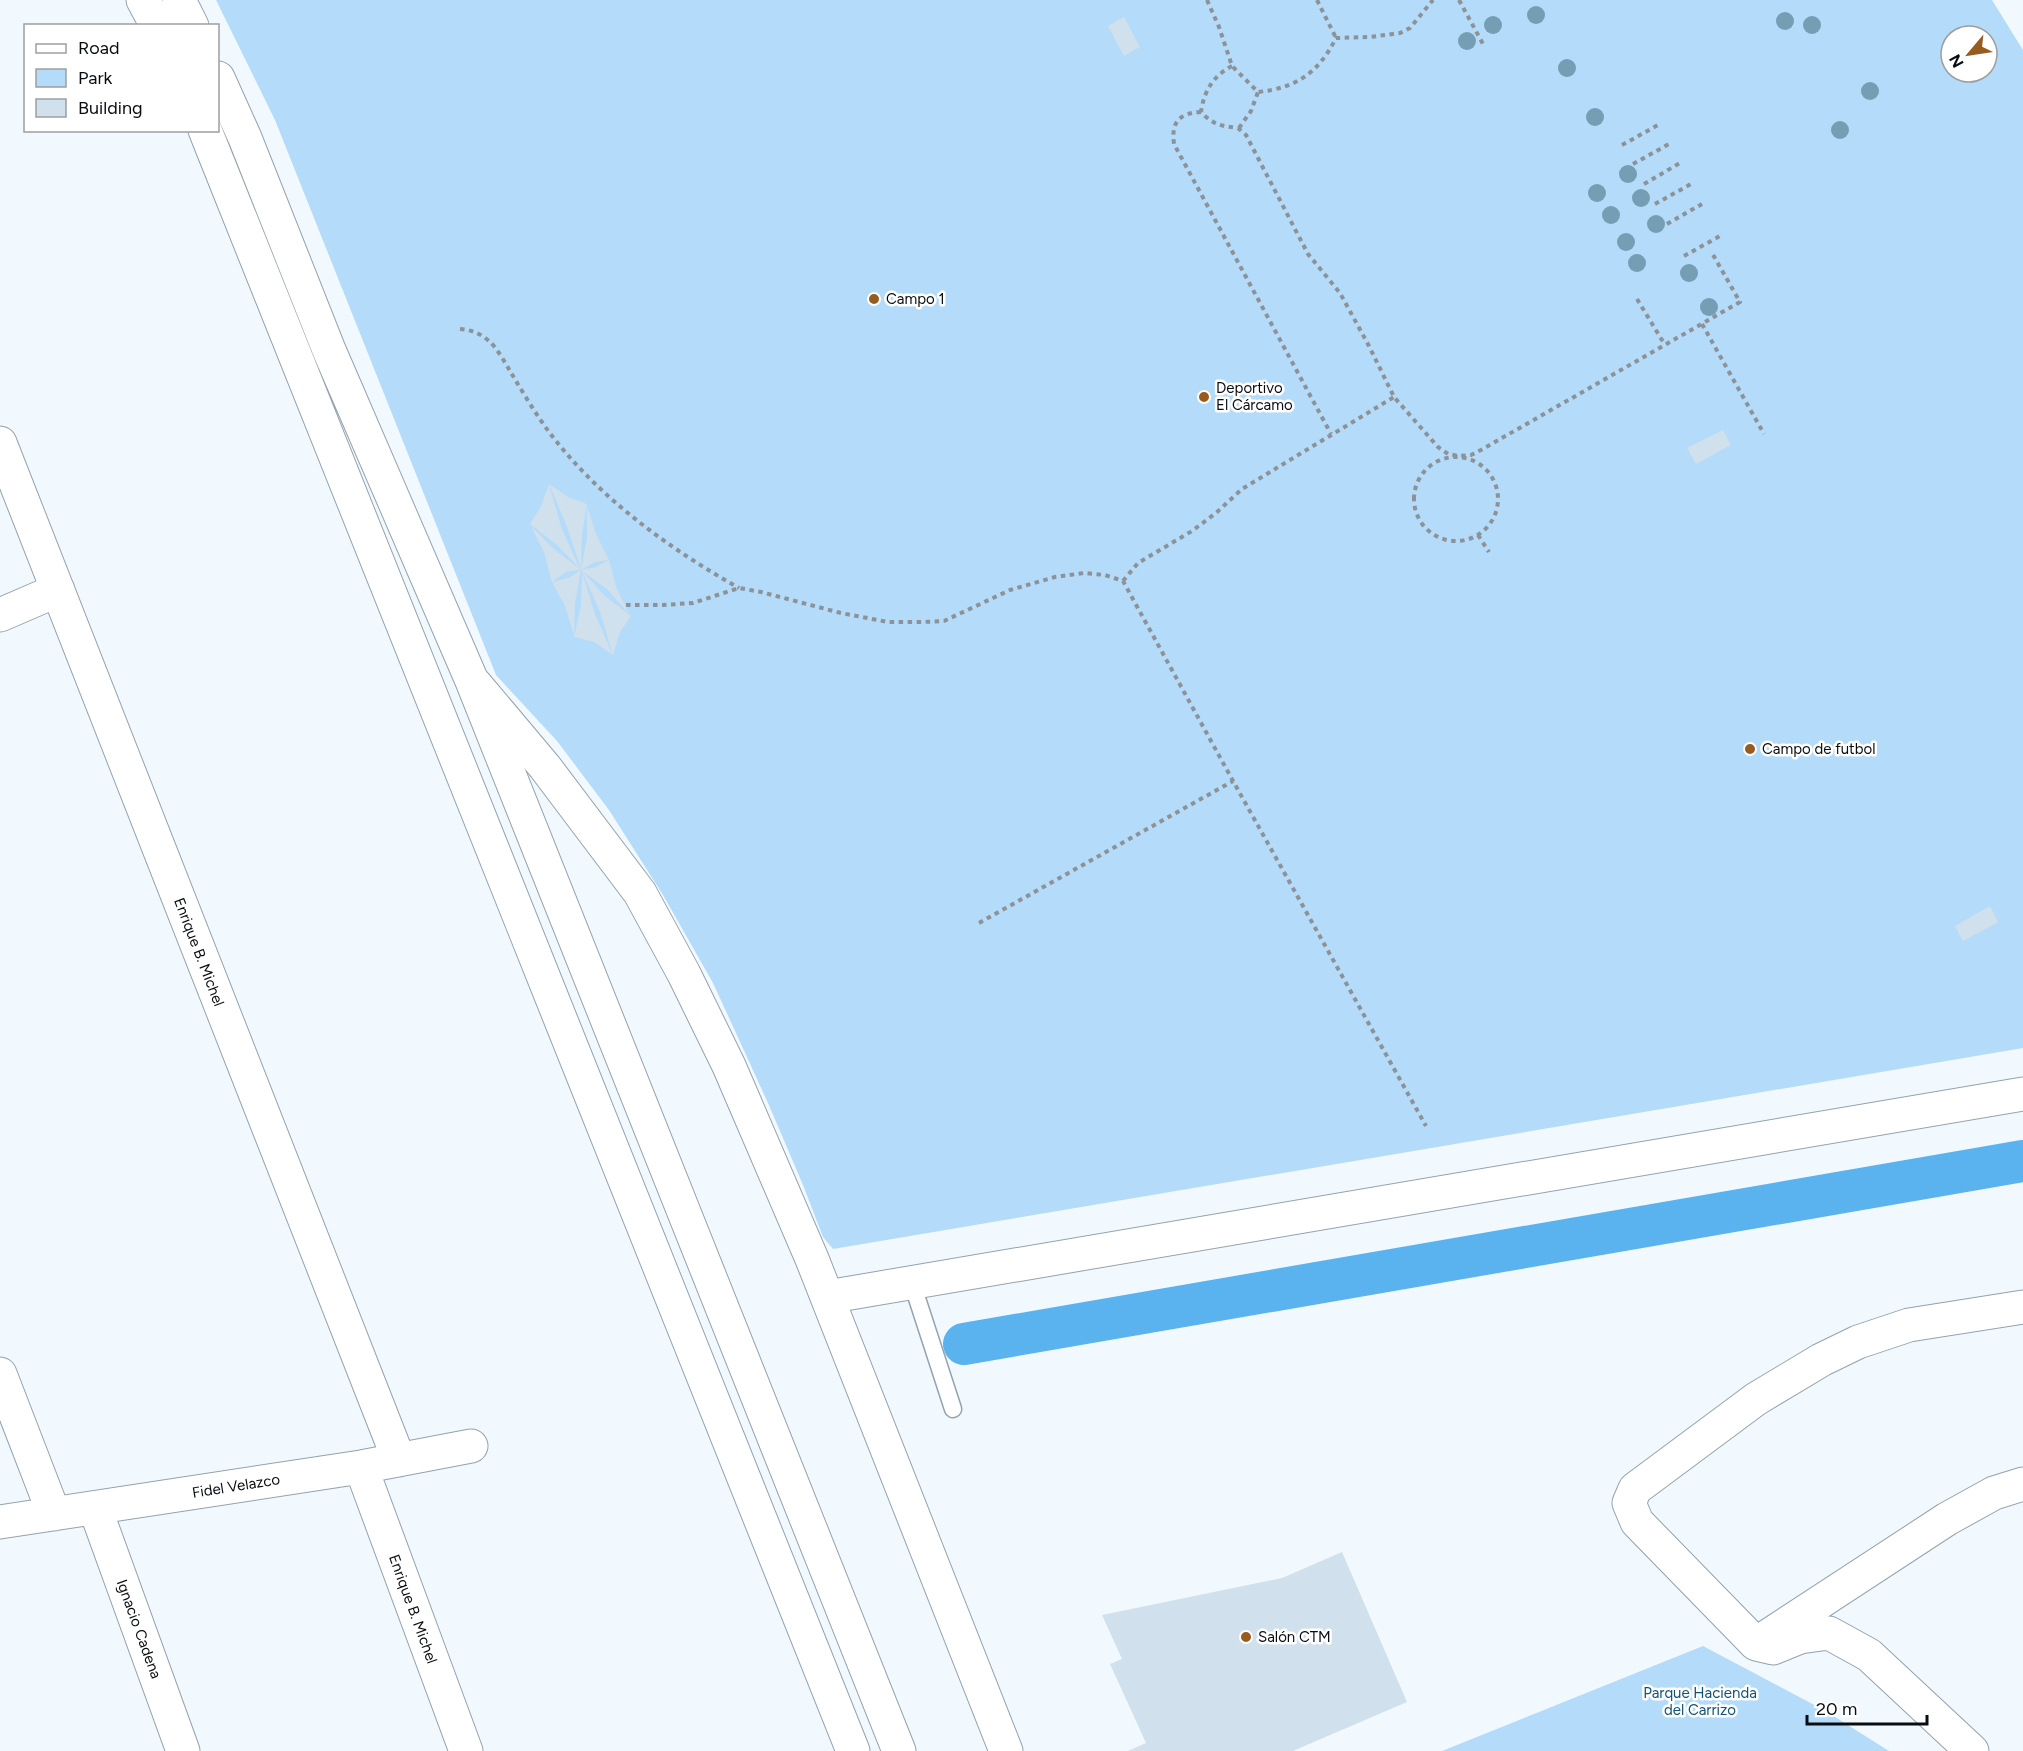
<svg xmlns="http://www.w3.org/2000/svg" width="2023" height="1751" font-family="Figtree,sans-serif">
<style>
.green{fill:#b4dbf9;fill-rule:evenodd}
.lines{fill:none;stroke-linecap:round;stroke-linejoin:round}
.canal{stroke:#5ab3ee;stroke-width:42}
.building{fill:#d0e0ec}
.lane-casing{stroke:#93a2ae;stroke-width:19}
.street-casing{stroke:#93a2ae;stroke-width:35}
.secondary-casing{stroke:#93a2ae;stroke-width:35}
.path{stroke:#8c9297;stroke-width:4;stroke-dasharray:4.5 4.5;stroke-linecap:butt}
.lane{stroke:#fff;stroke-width:16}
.street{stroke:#fff;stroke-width:33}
.secondary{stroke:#fff;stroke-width:33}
.tree{fill:#759eb5}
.poi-dot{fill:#985b1f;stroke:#fff;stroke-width:2}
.labels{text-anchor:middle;stroke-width:5;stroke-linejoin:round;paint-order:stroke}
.poi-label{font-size:15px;fill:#080d11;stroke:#fff;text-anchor:start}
.street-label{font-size:15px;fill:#080d11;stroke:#fff}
.park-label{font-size:15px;fill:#0e537a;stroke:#fff}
</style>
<rect width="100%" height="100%" fill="#f2f9fe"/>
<!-- green -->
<path class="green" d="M216,0H1992L2023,50V1048L833,1249L823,1237L803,1185L768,1103L713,983L663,895L609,810L557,741L496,675L275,120ZM1951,36H1987V72H1951Z
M1703,1646L1824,1710L1889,1751H1442Z"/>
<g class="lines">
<!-- canal -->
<path class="canal" d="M964,1344L2023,1161"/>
</g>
<!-- building -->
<path class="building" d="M1124,17L1140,47L1124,56L1108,26Z
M1723,430L1731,445L1696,464L1687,448Z
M549,484L568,497L587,504L582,535L581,569L567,527Z
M549,484L562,529L580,569L557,545L530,524L541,506Z
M587,506L596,534L609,560L595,562L581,570L587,537Z
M531,526L555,550L581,570L566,572L552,582L568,578L581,570L575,604L574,635L565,606L552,582L544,552Z
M609,560L617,589L629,614L608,590L581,570L596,567Z
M582,571L605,596L631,616L620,632L613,655L594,642L574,637L581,605L582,572L595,614L613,655L600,612Z
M1990,906L1998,922L1963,941L1955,926Z
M1342,1552L1407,1702L1293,1751H1128L1146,1743L1110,1664L1122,1659L1102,1615L1282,1578Z"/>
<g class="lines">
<!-- lane casing -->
<g class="lane-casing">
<path id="lane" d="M912,1283L953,1409"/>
</g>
<!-- street casing -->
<g class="street-casing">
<path id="street" d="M0,443L399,1460
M0,615L58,590
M476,685L545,767L640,893L684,974L729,1066L812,1259L1006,1751
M827,1297L2023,1094
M0,1374L54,1514
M361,1467L466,1751
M95,1508L183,1751
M0,1522L361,1467L471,1446
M1765,1638L1947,1519L1994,1493L2023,1484
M1972,1751L1869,1655L1829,1633L1800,1637L1773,1648L1756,1644L1637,1522L1629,1503L1635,1489L1756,1399L1821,1360L1858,1342L1909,1325L2023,1307"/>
</g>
<!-- secondary casing -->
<g class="secondary-casing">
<path id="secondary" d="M143,0L157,26
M179,0L192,26
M218,78L245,138L329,350L472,681L899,1751
M205,130C423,670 637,1211 853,1751"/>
</g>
<!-- path -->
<path class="path" d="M1207,0L1219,27L1232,66L1258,92C1297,88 1319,72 1336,38L1370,37L1400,33L1410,28L1433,0
M1317,0L1336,38
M1459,0L1483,44
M1232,66C1213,76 1204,91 1201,112C1213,125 1222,126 1238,128L1246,135L1308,254L1340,293L1369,346L1394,397L1438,447L1448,454L1459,456L1471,455L1481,450L1740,302L1712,253
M1201,112C1179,113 1171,122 1174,144L1331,434
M1239,128L1251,111L1258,92
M1622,145L1658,125
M1633,164L1669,144
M1644,184L1680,163
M1655,204L1691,184
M1667,224L1702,204
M1684,256L1720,236
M1637,299L1665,345
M1702,324L1764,434
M460,329C471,330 480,333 489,341C497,348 504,361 510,371C522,391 535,413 549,432C598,497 668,548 739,588
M1414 499a42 42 0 1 1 84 0a42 42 0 1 1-84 0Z
M1478,535L1489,552
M1123,581L1138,563L1192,531L1216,513L1242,489L1394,397
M626,605H663L693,603L739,588L761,592L841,613L888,622H923L944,621L1010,590L1055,577L1084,573L1105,575L1123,581L1233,781L1426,1126
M979,923L1233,781"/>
<!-- lane -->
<use href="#lane" class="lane"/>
<!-- street -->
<use href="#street" class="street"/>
<!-- secondary -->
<use href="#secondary" class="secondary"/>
</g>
<!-- trees -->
<g class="tree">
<circle cx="1536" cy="15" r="9"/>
<circle cx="1785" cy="21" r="9"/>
<circle cx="1493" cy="25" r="9"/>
<circle cx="1812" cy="25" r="9"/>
<circle cx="1467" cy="41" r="9"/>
<circle cx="1567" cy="68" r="9"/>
<circle cx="1870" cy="91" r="9"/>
<circle cx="1595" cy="117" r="9"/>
<circle cx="1840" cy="130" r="9"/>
<circle cx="1628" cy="174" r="9"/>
<circle cx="1597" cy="193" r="9"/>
<circle cx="1641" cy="198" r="9"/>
<circle cx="1611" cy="215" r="9"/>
<circle cx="1656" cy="224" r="9"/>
<circle cx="1626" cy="242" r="9"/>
<circle cx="1637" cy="263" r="9"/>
<circle cx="1689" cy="273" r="9"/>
<circle cx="1709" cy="307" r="9"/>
</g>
<!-- markers -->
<g class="poi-dot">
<circle cx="874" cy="299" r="6"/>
<circle cx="1204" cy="397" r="6"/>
<circle cx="1750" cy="749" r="6"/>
<circle cx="1246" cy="1637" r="6"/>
</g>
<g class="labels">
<!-- poi labels -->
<g class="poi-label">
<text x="886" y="304">Campo 1</text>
<text x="1216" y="393">Deportivo<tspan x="1216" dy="17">El Cárcamo</tspan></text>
<text x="1762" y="754">Campo de futbol</text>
<text x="1258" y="1642">Salón CTM</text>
</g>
<!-- street labels -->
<g class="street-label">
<text transform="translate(199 952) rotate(69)" y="5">Enrique B. Michel</text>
<text transform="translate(236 1486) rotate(-9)" y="5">Fidel Velazco</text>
<text transform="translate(413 1609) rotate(70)" y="5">Enrique B. Michel</text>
<text transform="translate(139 1629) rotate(70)" y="5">Ignacio Cadena</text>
</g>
<!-- park labels -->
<g class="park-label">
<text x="1700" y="1698">Parque Hacienda<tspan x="1700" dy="17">del Carrizo</tspan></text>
</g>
</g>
<!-- legend -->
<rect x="24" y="24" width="195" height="108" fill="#ffffff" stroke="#9c9ea0" stroke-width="1.5"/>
<rect x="36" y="44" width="30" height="9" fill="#ffffff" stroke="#9c9ea0" stroke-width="1.5"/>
<text x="78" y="54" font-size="18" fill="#080d11">Road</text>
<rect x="36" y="69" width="30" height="18" fill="#b4dbf9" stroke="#9c9ea0" stroke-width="1.5"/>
<text x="78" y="84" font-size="18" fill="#080d11">Park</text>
<rect x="36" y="99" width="30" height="18" fill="#d0e0ec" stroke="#9c9ea0" stroke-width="1.5"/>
<text x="78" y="114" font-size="18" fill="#080d11">Building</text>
<!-- north arrow -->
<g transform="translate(1969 54) rotate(241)"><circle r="28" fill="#ffffff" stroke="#9c9ea0" stroke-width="1.5"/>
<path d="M0-4.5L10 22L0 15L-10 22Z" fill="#985b1f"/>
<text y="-9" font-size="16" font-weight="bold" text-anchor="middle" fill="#080d11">N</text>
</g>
<!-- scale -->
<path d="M1807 1715v9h120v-9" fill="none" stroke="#080d11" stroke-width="3"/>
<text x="1816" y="1715" font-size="18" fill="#080d11" stroke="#ffffff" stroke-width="4.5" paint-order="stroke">20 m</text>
</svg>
